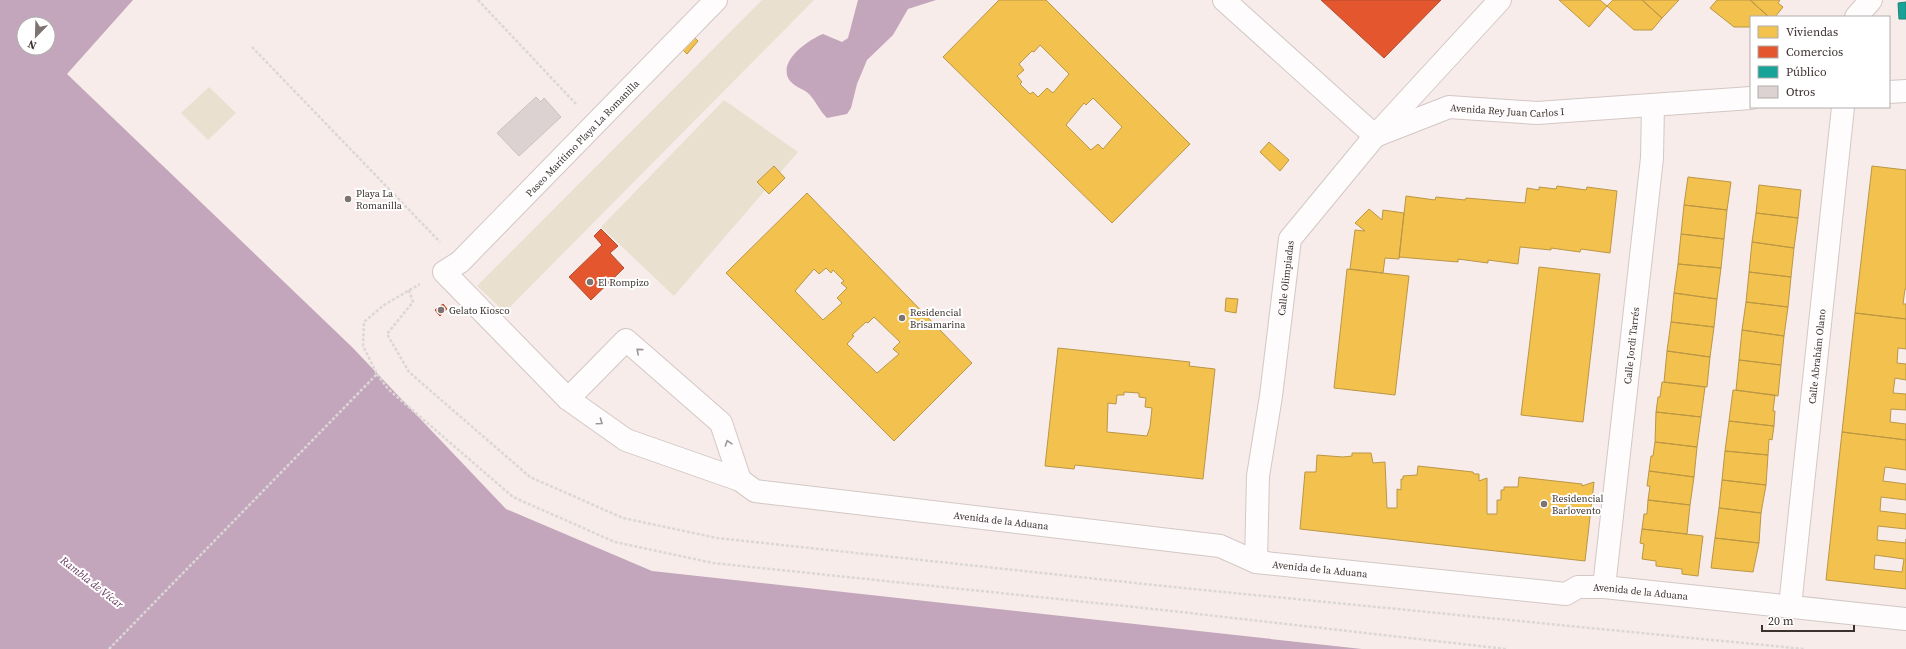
<svg xmlns="http://www.w3.org/2000/svg" width="1906" height="649" font-family="'Source Serif 4',serif">
<style>
.green{fill:#e9e0d0}
.water{fill:#c3a6bb;fill-rule:evenodd}
.homes{fill:#f2c14e;stroke:#bb9645;fill-rule:evenodd}
.shops{fill:#e4572e;stroke:#b14c2e}
.public{fill:#17a398;stroke:#228178}
.building{fill:#dcd2d2;stroke:#cac1c0}
.lines{fill:none;stroke-linecap:round;stroke-linejoin:round}
.minor-casing{stroke:#d2c8c5;stroke-width:24}
.path{stroke:#dad7d6;stroke-width:2.5;stroke-dasharray:3 2;stroke-linecap:butt}
.minor{stroke:#fefcfc;stroke-width:22}
.oneway{stroke:#9c9796}
.poi-dot{fill:#7d7370;stroke:#fff;stroke-width:1.5}
.labels{text-anchor:middle;stroke-width:4;stroke-linejoin:round;paint-order:stroke}
.street-label{font-size:10px;fill:#3b322f;stroke:#fff}
.poi-label{font-size:10px;fill:#3b322f;stroke:#fff;text-anchor:start}
.water-label{font-size:11px;font-style:italic;fill:#683761;stroke:#fff}
</style>
<rect width="100%" height="100%" fill="#f7ece9"/>
<!-- green -->
<path class="green" d="M762,0H814L505,312L477,286Z
M209,87L236,113L208,140L181,113Z
M724,100L798,152L674,296L601,227Z"/>
<!-- water -->
<path class="water" d="M0,0H133L67,74L352,347L506,509L652,571L1362,649H0ZM24,24H48V48H24Z
M858,0H936L908,9L893,35L867,60L857,84L851,108L847,114L827,118C820,111 816,102 810,95C805,89 796,88 790,81C776,62 808,40 823,34L842,42L848,38Z"/>
<!-- homes -->
<path class="homes" d="M999,0H1046L1190,144L1112,223L943,57ZM1040,45L1069,74L1053,93L1047,88L1038,97L1033,92L1030,94L1020,84L1022,82L1017,76L1024,70L1019,64L1032,51L1034,52ZM1093,98L1122,127L1103,149L1098,144L1091,150L1066,125L1084,103L1086,105Z
M1559,0H1600L1607,6L1589,27Z
M1613,0H1642L1662,18L1652,30H1634L1607,6Z
M1642,0H1679L1662,18Z
M1717,0H1750L1767,15L1765,17H1751V27H1734L1710,8Z
M1750,0H1780L1778,3L1783,7L1775,17H1769Z
M691,34L698,41L687,54L680,47Z
M1269,142L1289,160L1280,171L1260,152Z
M774,166L785,178L769,194L757,182Z
M1872,166L1906,170V289H1905L1903,304H1906V319L1855,313Z
M1688,177L1731,182L1727,210L1684,205Z
M1759,185L1801,190L1798,218L1756,213Z
M1557,186L1586,190L1587,187L1617,191L1610,253L1581,249L1580,252L1551,248V250L1520,247L1518,264L1488,260V263L1458,259V262L1399,257L1406,196L1435,200L1436,197L1465,200L1466,198L1525,203L1527,188L1539,190V187L1556,189Z
M807,193L972,363L894,441L726,273ZM826,268L831,273L833,270L844,281L841,283L847,288L837,298L842,303L823,320L795,291L814,269L819,274ZM874,317L900,342L893,349L899,354L877,373L847,344L854,336L852,335L866,322L868,323Z
M1684,205L1727,210L1724,239L1681,234Z
M1369,209L1382,220L1383,210L1404,213L1399,259L1385,258L1383,273L1350,269L1355,230L1365,231L1355,223Z
M1756,213L1798,218L1794,248L1752,242Z
M1681,234L1724,239L1721,268L1678,264Z
M1752,242L1794,248L1791,277L1749,272Z
M1678,264L1721,268L1717,299L1674,293Z
M1539,267L1600,274L1583,422L1521,415Z
M1347,269L1409,276L1395,395L1334,388Z
M1749,272L1791,277L1788,307L1746,302Z
M1674,293L1717,299L1714,327L1671,322Z
M1226,298L1238,299L1236,313L1225,311Z
M1746,302L1788,307L1784,336L1742,330Z
M1855,313L1906,319V349L1898,348L1897,363L1906,364V380L1895,378L1893,393L1906,394V410L1891,409L1890,422L1906,424V440L1842,432Z
M1671,322L1714,327L1710,357L1667,351Z
M1742,330L1784,336L1781,365L1739,360Z
M1058,348L1190,362L1189,366L1215,369L1203,479L1075,465L1074,469L1045,466ZM1124,392L1139,393V397L1146,398L1145,407L1152,408L1150,427L1147,436L1107,432L1108,403L1116,404L1117,395H1124Z
M1667,351L1710,357L1707,387L1664,382Z
M1739,360L1781,365L1778,396L1736,390Z
M1662,382L1705,387L1701,417L1656,412L1658,397H1660Z
M1733,390L1775,395L1773,411H1775L1774,426L1729,421Z
M1656,412L1701,417L1697,447L1655,442Z
M1729,421L1774,426L1772,440L1769,439L1768,455L1725,451Z
M1842,432L1906,440V470L1885,467L1883,481L1906,484V500L1881,497L1880,511L1906,514V529L1878,526L1877,540L1906,543V539V589L1826,580ZM1875,555L1904,559L1902,572L1874,569Z
M1655,442L1697,447L1694,477L1649,471L1651,456H1653Z
M1725,451L1768,455L1766,485L1722,480Z
M1352,453H1371L1373,463L1385,462L1387,508H1397V489L1401,490V479H1403V476L1417,475L1418,466L1473,472L1474,474H1479V481L1487,478V514H1497V500H1501V490H1504V487H1518L1519,477L1582,484V486L1594,482L1585,561L1300,529L1305,472H1316L1317,455L1343,457L1352,456Z
M1649,471L1694,477L1690,505L1648,500L1650,486H1647Z
M1722,480L1766,485L1761,513L1719,508Z
M1648,500L1690,505L1687,534L1642,529L1644,514H1647Z
M1719,508L1761,513L1759,543L1715,538Z
M1642,529L1703,536L1698,576L1682,574V569L1656,566V561L1642,559L1644,544L1640,543Z
M1715,538L1759,543L1753,572L1711,568Z"/>
<!-- shops -->
<path class="shops" d="M1321,0H1441L1384,58Z
M601,229L618,246L610,253L624,268L591,300L569,277L602,245L594,236Z
M443,304L447,309L440,316L435,310Z"/>
<!-- public -->
<path class="public" d="M1906,2V19H1899L1898,3Z"/>
<!-- building -->
<path class="building" d="M536,97L541,102L544,98L561,117L519,156L497,133Z"/>
<g class="lines">
<!-- minor casing -->
<g class="minor-casing">
<g id="minor">
<path id="s1" d="M716,0L460,262L444,272L568,399L626,440L740,480L755,491L1220,546L1256,562L1566,594L1578,587H1604L1906,619"/>
<path id="s2" d="M1224,0L1375,136L1449,107L1537,113L1751,98"/>
<path d="M1856,17L1871,0"/>
<path d="M1889,92L1906,91"/>
<path d="M568,399L626,340L721,423L740,480"/>
<path id="s3" d="M1256,562L1258,476L1271,396L1290,239L1375,136L1500,0"/>
<path id="s4" d="M1604,587L1652,158L1653,105"/>
<path id="s5" d="M1790,606L1843,107"/>
</g>
</g>
<!-- path -->
<path class="path" d="M478,0L576,104
M252,47L440,242
M409,290L413,302L387,334L409,372L530,477L623,518L717,538L1163,586L1804,649
M377,374L388,389L513,497L615,542L713,563L1163,610L1506,649
M109,649L377,374L363,346L364,322L384,305L420,284"/>
<!-- minor -->
<use href="#minor" class="minor"/>
</g>
<!-- one-way arrows -->
<defs><path id="oneway-chevron" d="M-2-3.5L2.5 0L-2 3.5" fill="none" stroke-width="1.6" stroke-linecap="round" stroke-linejoin="round"/></defs>
<g class="oneway">
<use href="#oneway-chevron" transform="translate(639 351) rotate(-139)"/>
<use href="#oneway-chevron" transform="translate(600 422) rotate(35)"/>
<use href="#oneway-chevron" transform="translate(728 443) rotate(-108)"/>
</g>
<!-- markers -->
<g class="poi-dot">
<circle cx="348" cy="199" r="4"/>
<circle cx="590" cy="282" r="4"/>
<circle cx="441" cy="310" r="4"/>
<circle cx="902" cy="318" r="4"/>
<circle cx="1544" cy="504" r="4"/>
</g>
<g class="labels">
<!-- street labels -->
<g class="street-label">
<text dy="4" stroke="none"><textPath href="#s2" startOffset="341">Avenida Rey Juan Carlos I</textPath></text>
<text transform="translate(582 138) rotate(-46)" y="4">Paseo Marítimo Playa La Romanilla</text>
<text dy="4" stroke="none"><textPath href="#s3" startOffset="286">Calle Olimpiadas</textPath></text>
<text dy="4" stroke="none"><textPath href="#s4" startOffset="243">Calle Jordi Tarrés</textPath></text>
<text dy="4" stroke="none"><textPath href="#s5" startOffset="251">Calle Abrahám Olano</textPath></text>
<text dy="4" stroke="none"><textPath href="#s1" startOffset="1021">Avenida de la Aduana</textPath></text>
<text dy="4" stroke="none"><textPath href="#s1" startOffset="1345">Avenida de la Aduana</textPath></text>
<text dy="4" stroke="none"><textPath href="#s1" startOffset="1669">Avenida de la Aduana</textPath></text>
</g>
<!-- poi labels -->
<g class="poi-label">
<text x="356" y="197">Playa La<tspan x="356" dy="12">Romanilla</tspan></text>
<text x="598" y="286">El Rompizo</text>
<text x="449" y="314">Gelato Kiosco</text>
<text x="910" y="316">Residencial<tspan x="910" dy="12">Brisamarina</tspan></text>
<text x="1552" y="502">Residencial<tspan x="1552" dy="12">Barlovento</tspan></text>
</g>
<!-- water labels -->
<g class="water-label">
<text transform="translate(92 582) rotate(38)" y="4">Rambla de Vícar</text>
</g>
</g>
<!-- legend -->
<rect x="1750" y="16" width="140" height="92" fill="#ffffff" stroke="#b1adac"/>
<rect x="1758" y="26" width="20" height="12" fill="#f2c14e" stroke="#b1adac"/>
<text x="1786" y="36" font-size="12" fill="#3b322f">Viviendas</text>
<rect x="1758" y="46" width="20" height="12" fill="#e4572e" stroke="#b1adac"/>
<text x="1786" y="56" font-size="12" fill="#3b322f">Comercios</text>
<rect x="1758" y="66" width="20" height="12" fill="#17a398" stroke="#b1adac"/>
<text x="1786" y="76" font-size="12" fill="#3b322f">Público</text>
<rect x="1758" y="86" width="20" height="12" fill="#dcd2d2" stroke="#b1adac"/>
<text x="1786" y="96" font-size="12" fill="#3b322f">Otros</text>
<!-- north arrow -->
<g transform="translate(36 36) rotate(203)"><circle r="19" fill="#ffffff" stroke="#b1adac"/>
<path d="M0-3L7 15L0 10L-7 15Z" fill="#7d7370"/>
<text y="-6" font-size="11" font-weight="bold" text-anchor="middle" fill="#3b322f">N</text>
</g>
<!-- scale -->
<path d="M1762 625v6h92v-6" fill="none" stroke="#3b322f" stroke-width="2"/>
<text x="1768" y="625" font-size="12" fill="#3b322f" stroke="#ffffff" stroke-width="3" paint-order="stroke">20 m</text>
</svg>
